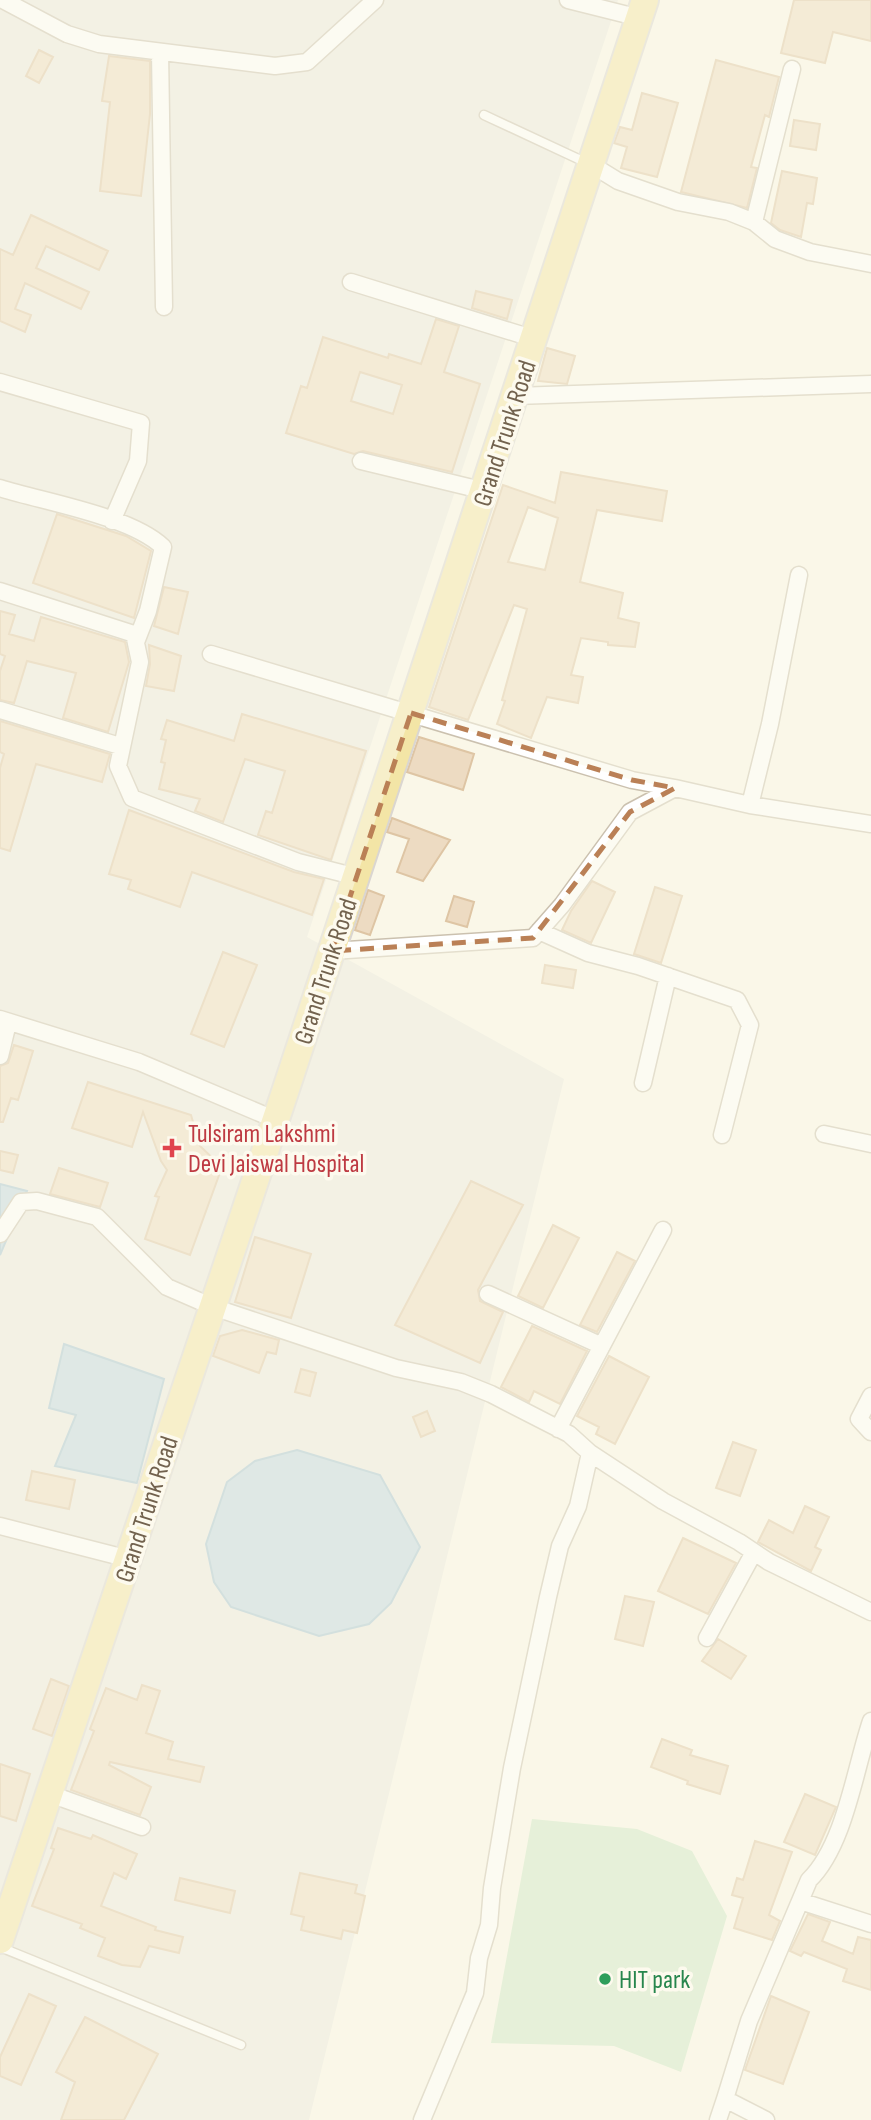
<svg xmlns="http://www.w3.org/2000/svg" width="871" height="2120" font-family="'Sofia Sans Condensed',sans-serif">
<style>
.industrial{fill:#ebe8e1}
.green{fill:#cee7c7}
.water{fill:#bed6e2;stroke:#a5c3d3;stroke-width:2}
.building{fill:#eddbc2;stroke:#dec5a4;stroke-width:2;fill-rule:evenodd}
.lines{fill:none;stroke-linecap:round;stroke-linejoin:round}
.lane-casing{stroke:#cbc1af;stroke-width:11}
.street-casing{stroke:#cbc1af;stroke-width:19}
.primary-casing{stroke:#dad6d1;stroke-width:30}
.lane{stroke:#fff;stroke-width:8}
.street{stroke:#fff;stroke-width:16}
.primary{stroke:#f3e5a6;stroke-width:26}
.marked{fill:none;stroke:#ba8056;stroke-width:5;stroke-dasharray:14 9;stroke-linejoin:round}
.health-dot{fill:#e0444e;stroke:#fdfaee;stroke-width:2.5}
.leisure-dot{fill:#2e9e5b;stroke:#fdfaee;stroke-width:2.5}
.labels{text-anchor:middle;stroke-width:7;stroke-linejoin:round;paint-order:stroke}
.street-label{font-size:26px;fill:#72624e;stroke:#fdfaee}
.health-label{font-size:26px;fill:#be3a42;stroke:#fdfaee;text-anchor:start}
.leisure-label{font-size:26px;fill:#27864d;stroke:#fdfaee;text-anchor:start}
</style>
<rect width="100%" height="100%" fill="#faf7e8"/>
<!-- industrial -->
<path class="industrial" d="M0,0H618L307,937L564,1079L309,2120H0Z"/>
<!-- green -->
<path class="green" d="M532,1819L637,1829L692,1851L727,1916L681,2072L614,2046L491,2043Z"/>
<!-- water -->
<path class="water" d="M0,1184L27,1191L0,1255Z
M64,1344L164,1379L137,1483L55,1466L76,1415L49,1408Z
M297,1450L380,1475L420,1547L391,1603L369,1624L319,1636L231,1607L214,1582L206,1544L227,1482L255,1461Z"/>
<!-- building -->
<path class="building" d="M794,0H871V41L833,32L825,63L781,53Z
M39,50L53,57L39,83L26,76Z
M109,56L150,61V114L141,196L100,191L110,102L102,101Z
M716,60L779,77L769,117L765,115L751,167L757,168L747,208L681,192Z
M642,93L678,103L657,177L621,168L627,147L614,143L620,127L632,130Z
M794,120L820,124L816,150L790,146Z
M782,171L817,178L813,204L807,203L801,237L780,230L771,223Z
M31,215L108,251L99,270L46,246L36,268L89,292L81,309L25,283L15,309L31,315L25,332L0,321V249L13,255Z
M476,291L512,300L507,319L472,308Z
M436,319L459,326L444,372L480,384L452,472L363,451L354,454L286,433L301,386L307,388L323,337L388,358L389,354L421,364ZM360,372L402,385L393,414L351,401Z
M547,348L575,356L567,384L538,381Z
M561,472L667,491L662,521L597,510L580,582L623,593L618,618L639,623L635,647L608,645V642L581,638L571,675L583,677L578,703L547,697L531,738L497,724L505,701L502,700L527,609L514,605L468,720L429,707L503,485L555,503ZM528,507L558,518L545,570L508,562Z
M57,514L126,536L151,551L134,618L33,583Z
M164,587L188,592L178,634L154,626Z
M0,611L15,615L9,634L34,641L41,617L125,642L129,662L108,732L63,718L76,673L27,661L14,703L0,700V671L5,656L0,654Z
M149,645L181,656L174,691L146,686L150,664Z
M242,714L366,751L331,860L258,835L266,811L272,813L285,771L245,759L223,822L195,811L200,799L159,789L165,763L161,762L166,740L161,739L167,720L234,741Z
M0,721L110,754L102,782L36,764L10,851L0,848V768L4,754L0,752Z
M419,737L474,754L463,790L407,772Z
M129,810L294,872L324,879L312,915L192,872L180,907L128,889L131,880L109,874Z
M392,818L450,840L423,881L397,872L409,839L387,832Z
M592,881L615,892L591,943L562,930L571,911Z
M655,887L682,896L661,963L634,954Z
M368,890L384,896L370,935L355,930Z
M454,896L474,902L467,927L446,921Z
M223,952L257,965L224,1047L191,1034Z
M545,965L576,970L573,988L542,983Z
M14,1045L33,1051L18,1100L11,1098L3,1122H0V1066L8,1063Z
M88,1082L191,1115L200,1146L222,1167L190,1255L145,1239L159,1197L155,1196L167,1170L161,1161L143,1112L132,1147L72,1128Z
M0,1151L18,1155L13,1173L0,1170Z
M59,1168L108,1183L100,1207L50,1194Z
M471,1181L523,1205L478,1290L480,1301L503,1312L480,1363L395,1325Z
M553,1225L579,1238L543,1308L518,1296Z
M255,1237L311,1254L291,1318L235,1302Z
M617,1252L635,1261L597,1332L580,1325Z
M532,1326L587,1351L560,1404L534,1391L529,1402L501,1387Z
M242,1330L279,1340L276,1354L267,1352L259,1373L213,1356L220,1336Z
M609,1356L649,1377L615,1444L596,1434L599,1427L577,1416Z
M301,1369L316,1373L310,1396L295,1392Z
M427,1411L435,1431L421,1437L413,1417Z
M733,1442L756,1450L740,1496L716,1488Z
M32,1471L75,1480L69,1509L26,1500Z
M805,1506L829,1517L815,1547L821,1550L811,1571L758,1542L769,1520L793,1533Z
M683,1538L736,1563L708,1614L658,1591Z
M625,1596L654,1602L643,1646L615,1639Z
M718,1639L746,1656L731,1679L702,1661Z
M51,1679L69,1686L52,1736L33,1729Z
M142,1685L160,1691L146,1733L173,1742L168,1759L204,1767L200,1782L110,1762L109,1765L151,1787L140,1815L71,1790L94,1731L90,1729L106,1688L137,1700Z
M662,1739L692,1750L690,1755L728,1766L720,1794L687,1784L688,1781L651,1767Z
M0,1764L30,1774L16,1821L0,1816Z
M805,1794L836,1807L815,1855L784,1842Z
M58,1828L91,1839L93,1835L137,1854L126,1879L114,1873L101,1906L156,1927L155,1930L183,1937L179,1953L149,1946L140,1967L122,1965L98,1956L105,1938L80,1928L82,1924L32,1906L54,1849L51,1848Z
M755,1841L792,1852L769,1915L780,1921L772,1940L734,1928L743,1898L732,1895L737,1878L743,1880Z
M300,1873L357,1885L355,1893L365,1896L357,1933L343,1930L341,1939L301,1930L304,1917L291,1914Z
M180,1878L235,1891L230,1913L175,1900Z
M808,1914L830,1922L822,1941L853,1954L858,1937L871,1940V1990L843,1981L847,1969L804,1952L801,1956L790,1951Z
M29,1994L56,2006L21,2085L0,2076V2057Z
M771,1996L809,2012L783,2084L745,2070Z
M85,2017L158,2054L124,2120H61L75,2082L56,2072Z"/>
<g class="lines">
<!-- lane casing -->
<g class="lane-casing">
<path id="lane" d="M484,115L587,163
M0,1947L241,2045"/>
</g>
<!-- street casing -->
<g class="street-casing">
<path id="street" d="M3,0L67,34L99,44L275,66L307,62L375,0
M568,0L640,18
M160,52L164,307
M592,165L618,181L678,202L729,212L754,222L775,239L810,252L871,264
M754,222L792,69
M351,282L535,339
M0,382L141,423L138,461L112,521
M516,396L871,384
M361,461L485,491
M0,488C44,502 131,516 163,547L148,611L136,642
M0,591L134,634L140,662L118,766L132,798L298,862L357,877
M211,654L632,780L675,788
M0,710L120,746
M750,805L770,724L799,575
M539,931L588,953L638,966L737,1000L750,1025L722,1135
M332,951L533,938L562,905L630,812L675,788L750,805L871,824
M0,1019L139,1062L276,1120
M0,1056L8,1023
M643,1083L668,976
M824,1134L871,1144
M0,1234L21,1202L37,1201L97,1217L167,1287L213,1307L396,1368L461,1382L491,1394L569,1434L590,1453L663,1501L739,1542L769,1562L871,1612
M488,1294L602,1346
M871,1396L859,1419L871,1432
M558,1429L663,1230
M0,1526L129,1559
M707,1638L754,1552
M50,1794L142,1827
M800,1901L871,1924
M422,2120L475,1993L479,1958L489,1925L492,1888L512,1768L548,1597L560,1546L578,1506L590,1453
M718,2120L725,2099
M766,2120L725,2099L749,2021L809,1880C845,1845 855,1768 871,1721"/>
</g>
<!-- primary casing -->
<g class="primary-casing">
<path id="primary" d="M0,1940L286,1089L645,0"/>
</g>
<!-- lane -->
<use href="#lane" class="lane"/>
<!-- street -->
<use href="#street" class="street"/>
<!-- primary -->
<use href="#primary" class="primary"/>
</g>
<!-- marked area -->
<path d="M0 0H871V2120H0ZM411,713L632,780L675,788L630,812L533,938L332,951Z" fill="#faf7e8" fill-opacity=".55" fill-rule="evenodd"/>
<path class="marked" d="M411,713L632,780L675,788L630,812L533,938L332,951Z"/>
<!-- markers -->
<path class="health-dot" d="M168.5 1137.5h7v7h7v7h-7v7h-7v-7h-7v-7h7z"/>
<circle class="leisure-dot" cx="605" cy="1979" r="7"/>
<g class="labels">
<!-- street labels -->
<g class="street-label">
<text transform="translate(504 433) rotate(-72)" y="9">Grand Trunk Road</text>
<text transform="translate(325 971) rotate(-72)" y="9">Grand Trunk Road</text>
<text transform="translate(146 1509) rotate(-72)" y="9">Grand Trunk Road</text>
</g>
<!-- health labels -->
<g class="health-label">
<text x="188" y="1142">Tulsiram Lakshmi<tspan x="188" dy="30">Devi Jaiswal Hospital</tspan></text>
</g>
<!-- leisure labels -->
<g class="leisure-label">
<text x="619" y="1988">HIT park</text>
</g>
</g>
</svg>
